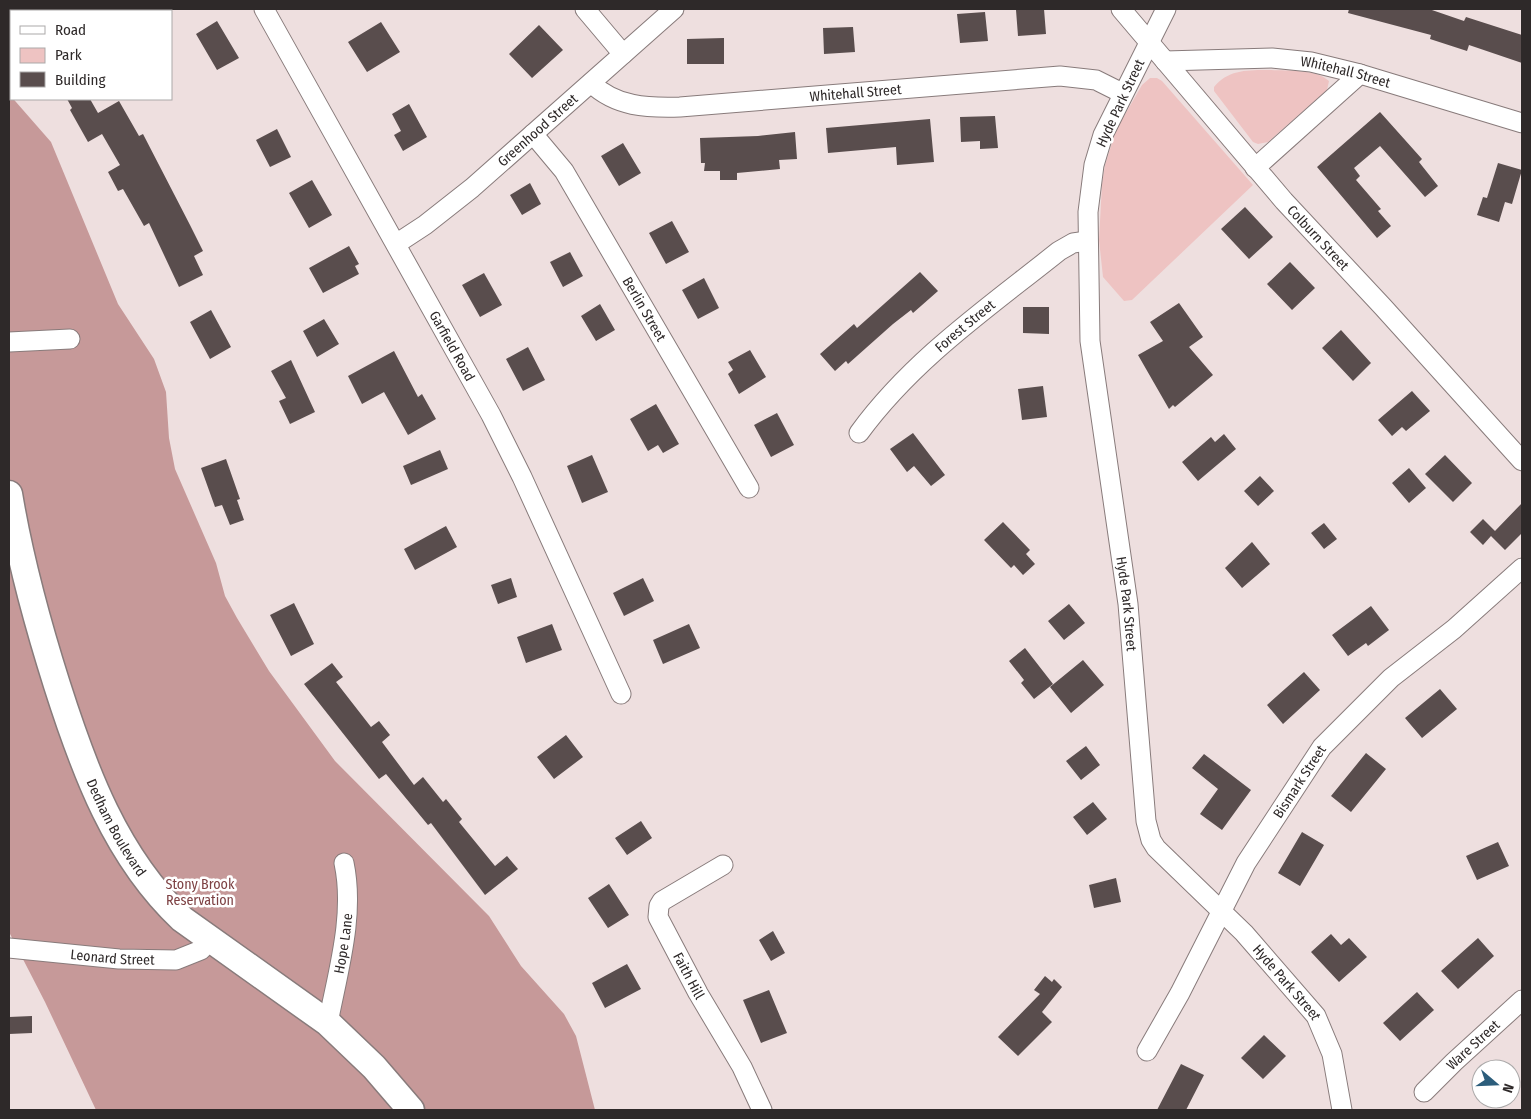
<svg xmlns="http://www.w3.org/2000/svg" width="1531" height="1119" font-family="'Fira Sans Condensed',sans-serif">
<style>
.green{fill:#eec3c2}
.forest{fill:#c69999}
.building{fill:#594d4d}
.lines{fill:none;stroke-linecap:round;stroke-linejoin:round}
.minor-casing{stroke:#887b7b;stroke-width:21}
.secondary-casing{stroke:#887b7b;stroke-width:29}
.minor{stroke:#fff;stroke-width:19}
.secondary{stroke:#fff;stroke-width:26}
.labels{text-anchor:middle;stroke-width:5;stroke-linejoin:round;paint-order:stroke}
.street-label{font-size:14px;fill:#2e2929;stroke:#fff}
.park-label{font-size:14px;fill:#7d4143;stroke:#fff}
</style>
<rect width="100%" height="100%" fill="#eedfdf"/>
<!-- green -->
<path class="green" d="M1271,70C1288,71 1316,69 1329,81L1327,90L1268,142L1258,144L1253,142L1214,91V87C1228,69 1250,70 1271,70Z
M1150,78H1157L1162,81L1253,185L1132,300L1124,301L1103,277L1099,240L1102,184L1105,165L1116,130L1142,85Z"/>
<!-- forest -->
<path class="forest" d="M9,94L51,142L118,304L154,359L166,392L169,438L175,469L216,563L225,596L237,618L269,671L335,761L489,916L521,966L564,1014L576,1036L595,1110H96L45,1002L9,932Z"/>
<!-- building -->
<path class="building" d="M1044,9L1046,34L1018,36L1016,10Z
M1349,9H1429L1464,21L1466,17L1522,35V63L1469,45L1467,51L1430,39L1431,35L1348,13Z
M985,12L988,41L960,43L957,14Z
M217,21L239,58L217,70L196,34Z
M381,22L400,52L367,72L348,42Z
M539,25L563,50L532,78L509,54Z
M853,27L855,52L824,54L823,28Z
M724,38V64H687V39Z
M67,99H90L98,113L119,101L139,136L143,134L190,225L203,251L194,256L203,275L179,287L149,223L144,226L123,189L118,191L108,172L120,165L102,134L88,142L70,110L72,108Z
M409,104L427,137L403,151L394,135L401,131L392,114Z
M1380,112L1422,159L1419,162L1438,186L1425,197L1380,146L1354,168L1360,176L1356,180L1381,209L1378,211L1391,226L1377,238L1317,167Z
M995,116L998,148L980,149V141L961,142L960,117Z
M930,119L934,162L897,165L896,147L828,153L826,128Z
M277,129L291,157L270,167L256,140Z
M795,132L797,159L779,160L780,169L737,173V180H720V171H704L705,163H701L700,138L758,136Z
M623,143L641,173L619,186L601,156Z
M1498,163L1522,170L1512,204L1505,202L1499,222L1477,215L1483,197L1487,198Z
M312,180L332,215L309,228L289,193Z
M530,183L541,204L522,215L510,195Z
M1245,207L1273,237L1249,259L1221,229Z
M672,221L689,252L666,264L649,233Z
M349,246L359,264L355,266L359,274L323,293L309,268Z
M570,252L583,276L563,287L550,262Z
M1290,262L1315,288L1292,310L1267,284Z
M920,272L938,291L913,313L911,310L893,324L848,364L846,361L835,371L820,354L854,324L857,328Z
M484,273L502,305L480,317L462,285Z
M704,278L719,308L698,319L682,290Z
M1179,303L1203,337L1189,347L1213,375L1175,407L1173,405L1169,409L1138,355L1163,341L1150,322Z
M600,304L615,330L596,341L581,316Z
M1023,307H1049V334L1023,333Z
M211,310L231,347L210,359L190,322Z
M324,319L339,344L317,357L303,331Z
M1341,330L1371,363L1353,381L1322,348Z
M528,347L545,380L523,391L506,359Z
M750,350L766,377L739,394L728,374L733,370L728,362Z
M394,351L418,397L422,394L436,419L408,435L384,392L362,404L348,376Z
M291,360L315,412L290,424L279,401L286,398L271,371Z
M1043,386L1047,417L1022,420L1018,389Z
M1412,391L1430,411L1406,431L1402,427L1392,436L1378,420Z
M656,404L679,444L663,453L658,445L648,451L630,419Z
M777,413L794,445L771,457L754,425Z
M913,433L945,475L931,486L914,466L907,472L890,449Z
M1224,434L1236,449L1198,481L1182,462L1211,437L1215,442Z
M440,450L448,469L411,485L403,466Z
M592,455L608,492L582,503L567,466Z
M1445,455L1472,483L1453,502L1425,474Z
M226,459L240,499L237,500L244,520L230,525L222,505L215,507L201,468Z
M1409,468L1426,488L1409,503L1392,483Z
M1260,476L1274,491L1258,506L1244,491Z
M1522,503V533L1505,550L1491,536L1483,545L1470,532L1483,519L1495,531Z
M1003,522L1030,550L1026,554L1035,564L1023,575L1014,565L1011,568L984,540Z
M1324,523L1337,539L1324,549L1311,533Z
M446,526L457,547L415,570L404,549Z
M1252,542L1270,564L1242,588L1225,568Z
M511,578L517,597L498,604L491,585Z
M643,578L654,601L624,616L613,593Z
M294,603L314,644L291,656L270,615Z
M1069,604L1085,623L1064,640L1048,621Z
M1371,606L1389,630L1368,646L1366,643L1348,656L1332,635Z
M552,624L562,650L526,663L517,637Z
M689,624L700,648L663,664L653,640Z
M1025,648L1053,684L1034,699L1021,683L1024,680L1009,661Z
M1083,660L1104,685L1071,713L1050,687Z
M332,663L343,677L336,682L371,727L379,721L390,735L382,742L414,785L423,777L443,802L446,799L462,819L459,822L495,866L507,856L518,869L485,895L431,823L428,825L386,774L379,779L304,684Z
M1304,672L1320,690L1283,724L1267,705Z
M1440,689L1457,709L1422,738L1405,718Z
M566,735L583,757L554,779L537,757Z
M1086,746L1100,765L1081,780L1066,761Z
M1366,753L1386,769L1351,812L1331,796Z
M1204,754L1251,790L1222,830L1200,814L1218,789L1192,768Z
M1093,802L1107,819L1087,835L1073,817Z
M641,821L652,838L627,855L615,838Z
M1302,832L1324,845L1300,886L1278,873Z
M1498,842L1509,866L1477,880L1466,856Z
M1116,878L1121,902L1094,908L1089,885Z
M609,884L629,915L608,928L588,898Z
M773,931L785,953L771,961L759,940Z
M1331,934L1341,945L1349,938L1367,957L1339,982L1311,952Z
M1478,938L1494,956L1458,989L1441,971Z
M627,964L641,989L605,1008L592,983Z
M1045,976L1052,982L1054,979L1062,987L1042,1012L1052,1022L1018,1056L998,1037L1040,994L1034,990Z
M769,990L787,1033L761,1043L743,1000Z
M1417,992L1434,1010L1400,1041L1383,1023Z
M32,1016V1033L9,1034V1017Z
M1264,1035L1286,1056L1263,1079L1241,1058Z
M1181,1064L1204,1075L1186,1110H1157Z"/>
<g class="lines">
<!-- minor casing -->
<g class="minor-casing">
<g id="minor">
<path id="s1" d="M264,9L491,415L522,477L621,694"/>
<path d="M585,9L623,54"/>
<path id="s2" d="M1121,9L1284,201L1383,307L1522,461"/>
<path id="s3" d="M1166,9L1103,135L1094,165L1088,212L1090,341L1128,604L1146,821L1151,840L1156,848L1244,933L1316,1016L1332,1054L1342,1110"/>
<path id="s4" d="M1165,61L1272,58L1311,62L1360,74L1522,123"/>
<path id="s5" d="M591,83C616,107 647,108 680,107L1060,76L1096,80L1122,93"/>
<path id="s6" d="M533,134L564,171L749,488"/>
<path d="M1255,168L1360,74"/>
<path id="s7" d="M396,244L425,225L472,188L674,9"/>
<path d="M9,342L70,339"/>
<path id="s8" d="M859,433C913,359 989,307 1059,251L1073,243L1087,241"/>
<path id="s9" d="M723,865L662,901L659,906L658,917L698,993L742,1067L762,1110"/>
<path id="s10" d="M9,948L119,959L176,960L201,950L210,940"/>
<path id="s11" d="M328,1023C338,971 355,915 344,863"/>
<path id="s12" d="M1147,1051L1180,993L1246,863L1322,747L1391,678L1454,629L1522,568"/>
<path id="s13" d="M1424,1092L1454,1062L1522,1000"/>
</g>
</g>
<!-- secondary casing -->
<g class="secondary-casing">
<g id="secondary">
<path id="s14" d="M9,494C20,560 37,622 57,685C84,770 116,857 182,919L328,1023L374,1067L411,1110"/>
</g>
</g>
<!-- minor -->
<use href="#minor" class="minor"/>
<!-- secondary -->
<use href="#secondary" class="secondary"/>
</g>
<g class="labels">
<!-- street labels -->
<g class="street-label">
<text dy="5" stroke="none"><textPath href="#s4" startOffset="182">Whitehall Street</textPath></text>
<text dy="5" stroke="none"><textPath href="#s5" startOffset="271">Whitehall Street</textPath></text>
<text transform="translate(1120 103) rotate(-65)" y="5">Hyde Park Street</text>
<text dy="5" stroke="none"><textPath href="#s7" startOffset="182">Greenhood Street</textPath></text>
<text dy="5" stroke="none"><textPath href="#s2" startOffset="302">Colburn Street</textPath></text>
<text dy="5" stroke="none"><textPath href="#s6" startOffset="208">Berlin Street</textPath></text>
<text dy="5" stroke="none"><textPath href="#s8" startOffset="151">Forest Street</textPath></text>
<text dy="5" stroke="none"><textPath href="#s1" startOffset="386">Garfield Road</textPath></text>
<text dy="5" stroke="none"><textPath href="#s3" startOffset="614">Hyde Park Street</textPath></text>
<text dy="5" stroke="none"><textPath href="#s12" startOffset="310">Bismark Street</textPath></text>
<text dy="5" stroke="none"><textPath href="#s14" startOffset="352">Dedham Boulevard</textPath></text>
<text dy="5" stroke="none"><textPath href="#s11" startOffset="81">Hope Lane</textPath></text>
<text dy="5" stroke="none"><textPath href="#s10" startOffset="104">Leonard Street</textPath></text>
<text dy="5" stroke="none"><textPath href="#s9" startOffset="154">Faith Hill</textPath></text>
<text dy="5" stroke="none"><textPath href="#s3" startOffset="1049">Hyde Park Street</textPath></text>
<text dy="5" stroke="none"><textPath href="#s13" startOffset="68">Ware Street</textPath></text>
</g>
<!-- park labels -->
<g class="park-label">
<text x="200" y="889">Stony Brook<tspan x="200" dy="16">Reservation</tspan></text>
</g>
</g>
<!-- border -->
<rect width="1531" height="1119" fill="none" stroke="#2e2929" stroke-width="20"/>
<!-- legend -->
<rect x="10" y="10" width="162" height="90" fill="#ffffff" stroke="#aba9a9"/>
<rect x="20" y="26" width="25" height="8" fill="#ffffff" stroke="#aba9a9"/>
<text x="55" y="35" font-size="15" fill="#2e2929">Road</text>
<rect x="20" y="48" width="25" height="15" fill="#eec3c2" stroke="#aba9a9"/>
<text x="55" y="60" font-size="15" fill="#2e2929">Park</text>
<rect x="20" y="72" width="25" height="15" fill="#594d4d" stroke="#aba9a9"/>
<text x="55" y="85" font-size="15" fill="#2e2929">Building</text>
<!-- north arrow -->
<g transform="translate(1496 1084) rotate(109)"><circle r="24" fill="#ffffff" stroke="#aba9a9"/>
<path d="M0-4L9 19L0 12L-9 19Z" fill="#2c5d7b"/>
<text y="-8" font-size="14" font-weight="bold" text-anchor="middle" fill="#2e2929">N</text>
</g>
</svg>
